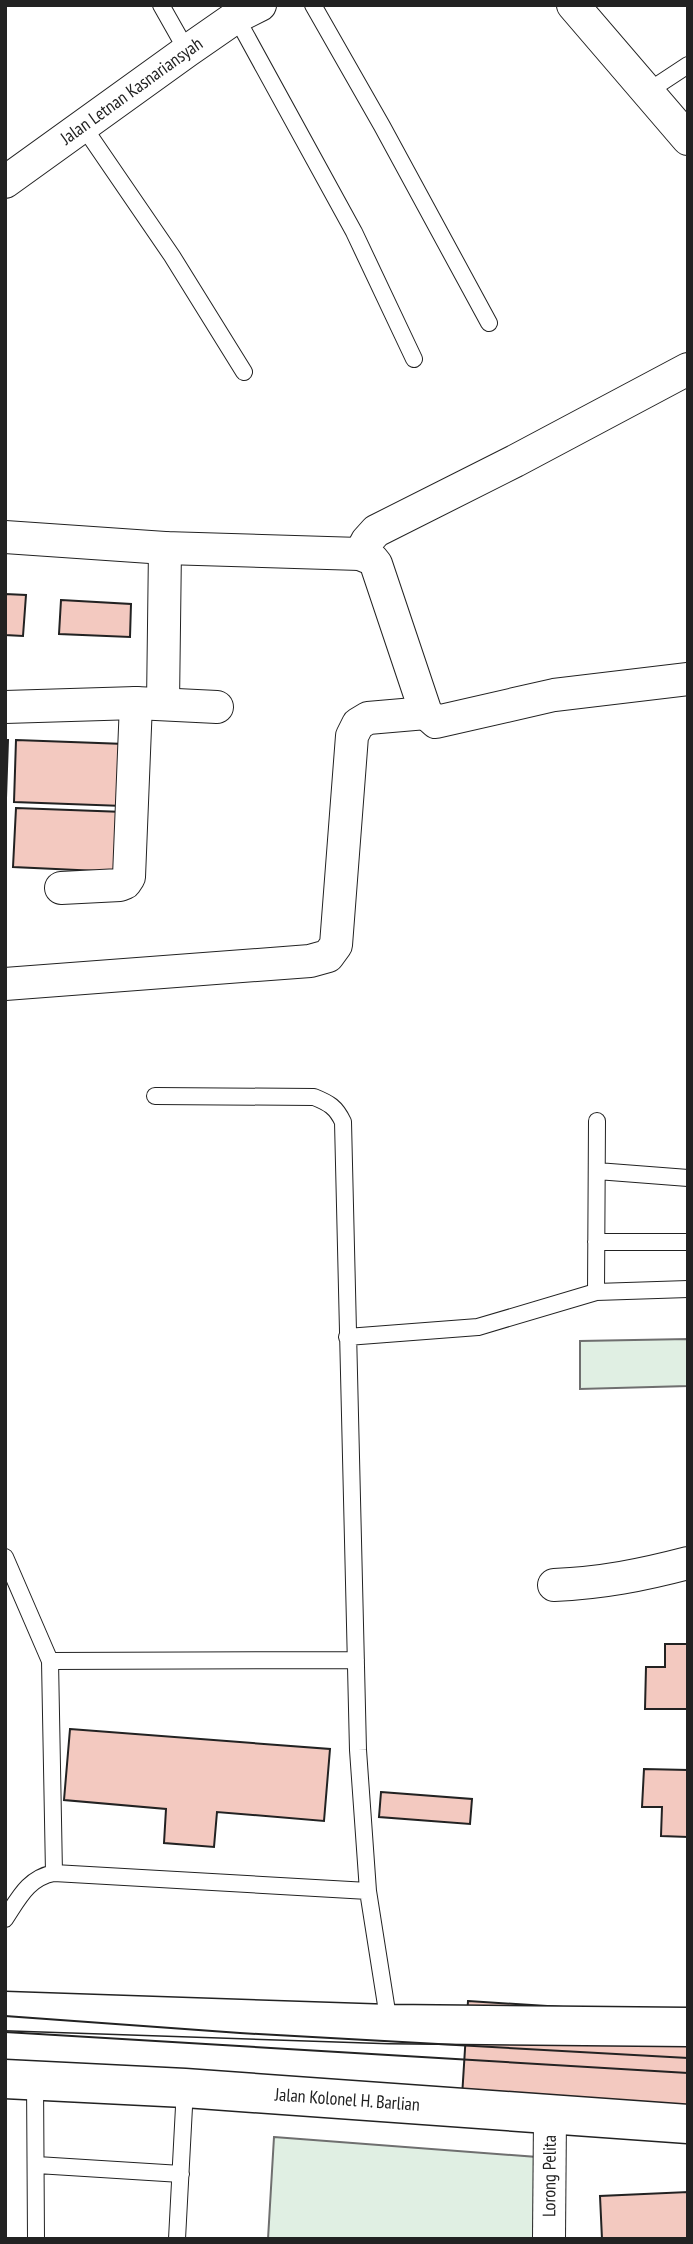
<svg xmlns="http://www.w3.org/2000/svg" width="693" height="2244" font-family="'PT Sans Narrow',sans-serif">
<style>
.green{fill:#e0efe3;stroke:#6f6f6f;stroke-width:2}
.building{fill:#f3c9c0;stroke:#222;stroke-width:2}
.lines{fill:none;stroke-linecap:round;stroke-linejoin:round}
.service-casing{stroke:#222;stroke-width:18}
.minor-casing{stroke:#222;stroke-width:34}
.trunk-casing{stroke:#222;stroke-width:41}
.service{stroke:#fff;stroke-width:16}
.minor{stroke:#fff;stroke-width:32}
.trunk{stroke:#fff;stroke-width:38}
.tram{stroke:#222;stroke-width:2}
.labels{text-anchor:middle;stroke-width:5;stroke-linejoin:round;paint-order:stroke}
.street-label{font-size:18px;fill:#222;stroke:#fff}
</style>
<rect width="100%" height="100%" fill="#fff"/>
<!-- green -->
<path class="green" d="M688,1339V1386L580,1389V1341Z
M274,2137L537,2157L535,2239H268Z"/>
<!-- building -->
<path class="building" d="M5,594L26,595L23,636L5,635Z
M61,600L131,604L130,637L59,634Z
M5,740H8L6,798H5Z
M16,740L125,744L123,806L14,802Z
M16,808L124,812L120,872L13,867Z
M665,1644H688V1709H645L646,1667H665Z
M70,1729L330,1749L324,1821L217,1812L214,1847L164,1843L166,1809L64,1800Z
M644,1769L688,1770V1837L661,1836L662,1807H642Z
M381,1792L472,1799L470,1824L379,1817Z
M468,2001L688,2015V2111L462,2097Z
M688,2192V2239H602L600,2196Z"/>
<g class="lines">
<!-- service casing -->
<g class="service-casing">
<path id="service" d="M161,5L187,51
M313,5L382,126L489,323
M236,17L354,232L414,359
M647,92L688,65
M83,126L172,256L244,372
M155,1096L314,1097C329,1103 336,1107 343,1122L358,1750L368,1891L389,2024
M597,1171L688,1178
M596,1242H688
M596,1292L597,1121
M347,1337L478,1327L596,1292L688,1289
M5,1557L50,1661L54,1873
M50,1661L356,1660
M5,1919C19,1898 28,1878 54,1873L368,1891
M35,2080L36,2239
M37,2165L181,2174
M177,2239L185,2088"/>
</g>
<!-- minor casing -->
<g class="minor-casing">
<g id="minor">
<path d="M573,5L688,139"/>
<path id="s1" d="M5,182L187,51L236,17L260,5"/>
<path d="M5,537L165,548L360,554L372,559L376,564L426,713L436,722L554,695L688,679"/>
<path d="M360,554L367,541L376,531L515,461L688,369"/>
<path d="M163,703L165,548"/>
<path d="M5,707L136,703L217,707"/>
<path d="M61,888L120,885L125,883L129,877L136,703"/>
<path d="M5,984L310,961L328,956L336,945L352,736L358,724L368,718L426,713"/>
<path d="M554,1585C602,1583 642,1575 688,1563"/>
<path id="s2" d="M549,2239L550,2115"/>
</g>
</g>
<!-- trunk casing -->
<g class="trunk-casing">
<g id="trunk">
<path d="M5,2011L389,2024L688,2027"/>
<path id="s3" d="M5,2079L185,2088L688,2124"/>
</g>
</g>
<!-- service -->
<use href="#service" class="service"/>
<!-- minor -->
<use href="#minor" class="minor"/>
<!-- trunk -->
<use href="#trunk" class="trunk"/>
<!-- tram -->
<path class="tram" d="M5,2016L240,2033L688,2058
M5,2032L688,2073"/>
</g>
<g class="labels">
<!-- street labels -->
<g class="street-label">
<text dy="6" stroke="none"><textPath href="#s1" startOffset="156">Jalan Letnan Kasnariansyah</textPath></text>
<text dy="6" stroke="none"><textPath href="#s3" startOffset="343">Jalan Kolonel H. Barlian</textPath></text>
<text dy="6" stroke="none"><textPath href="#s2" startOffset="63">Lorong Pelita</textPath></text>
</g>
</g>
<!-- border -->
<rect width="693" height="2244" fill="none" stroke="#222222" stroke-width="14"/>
</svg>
